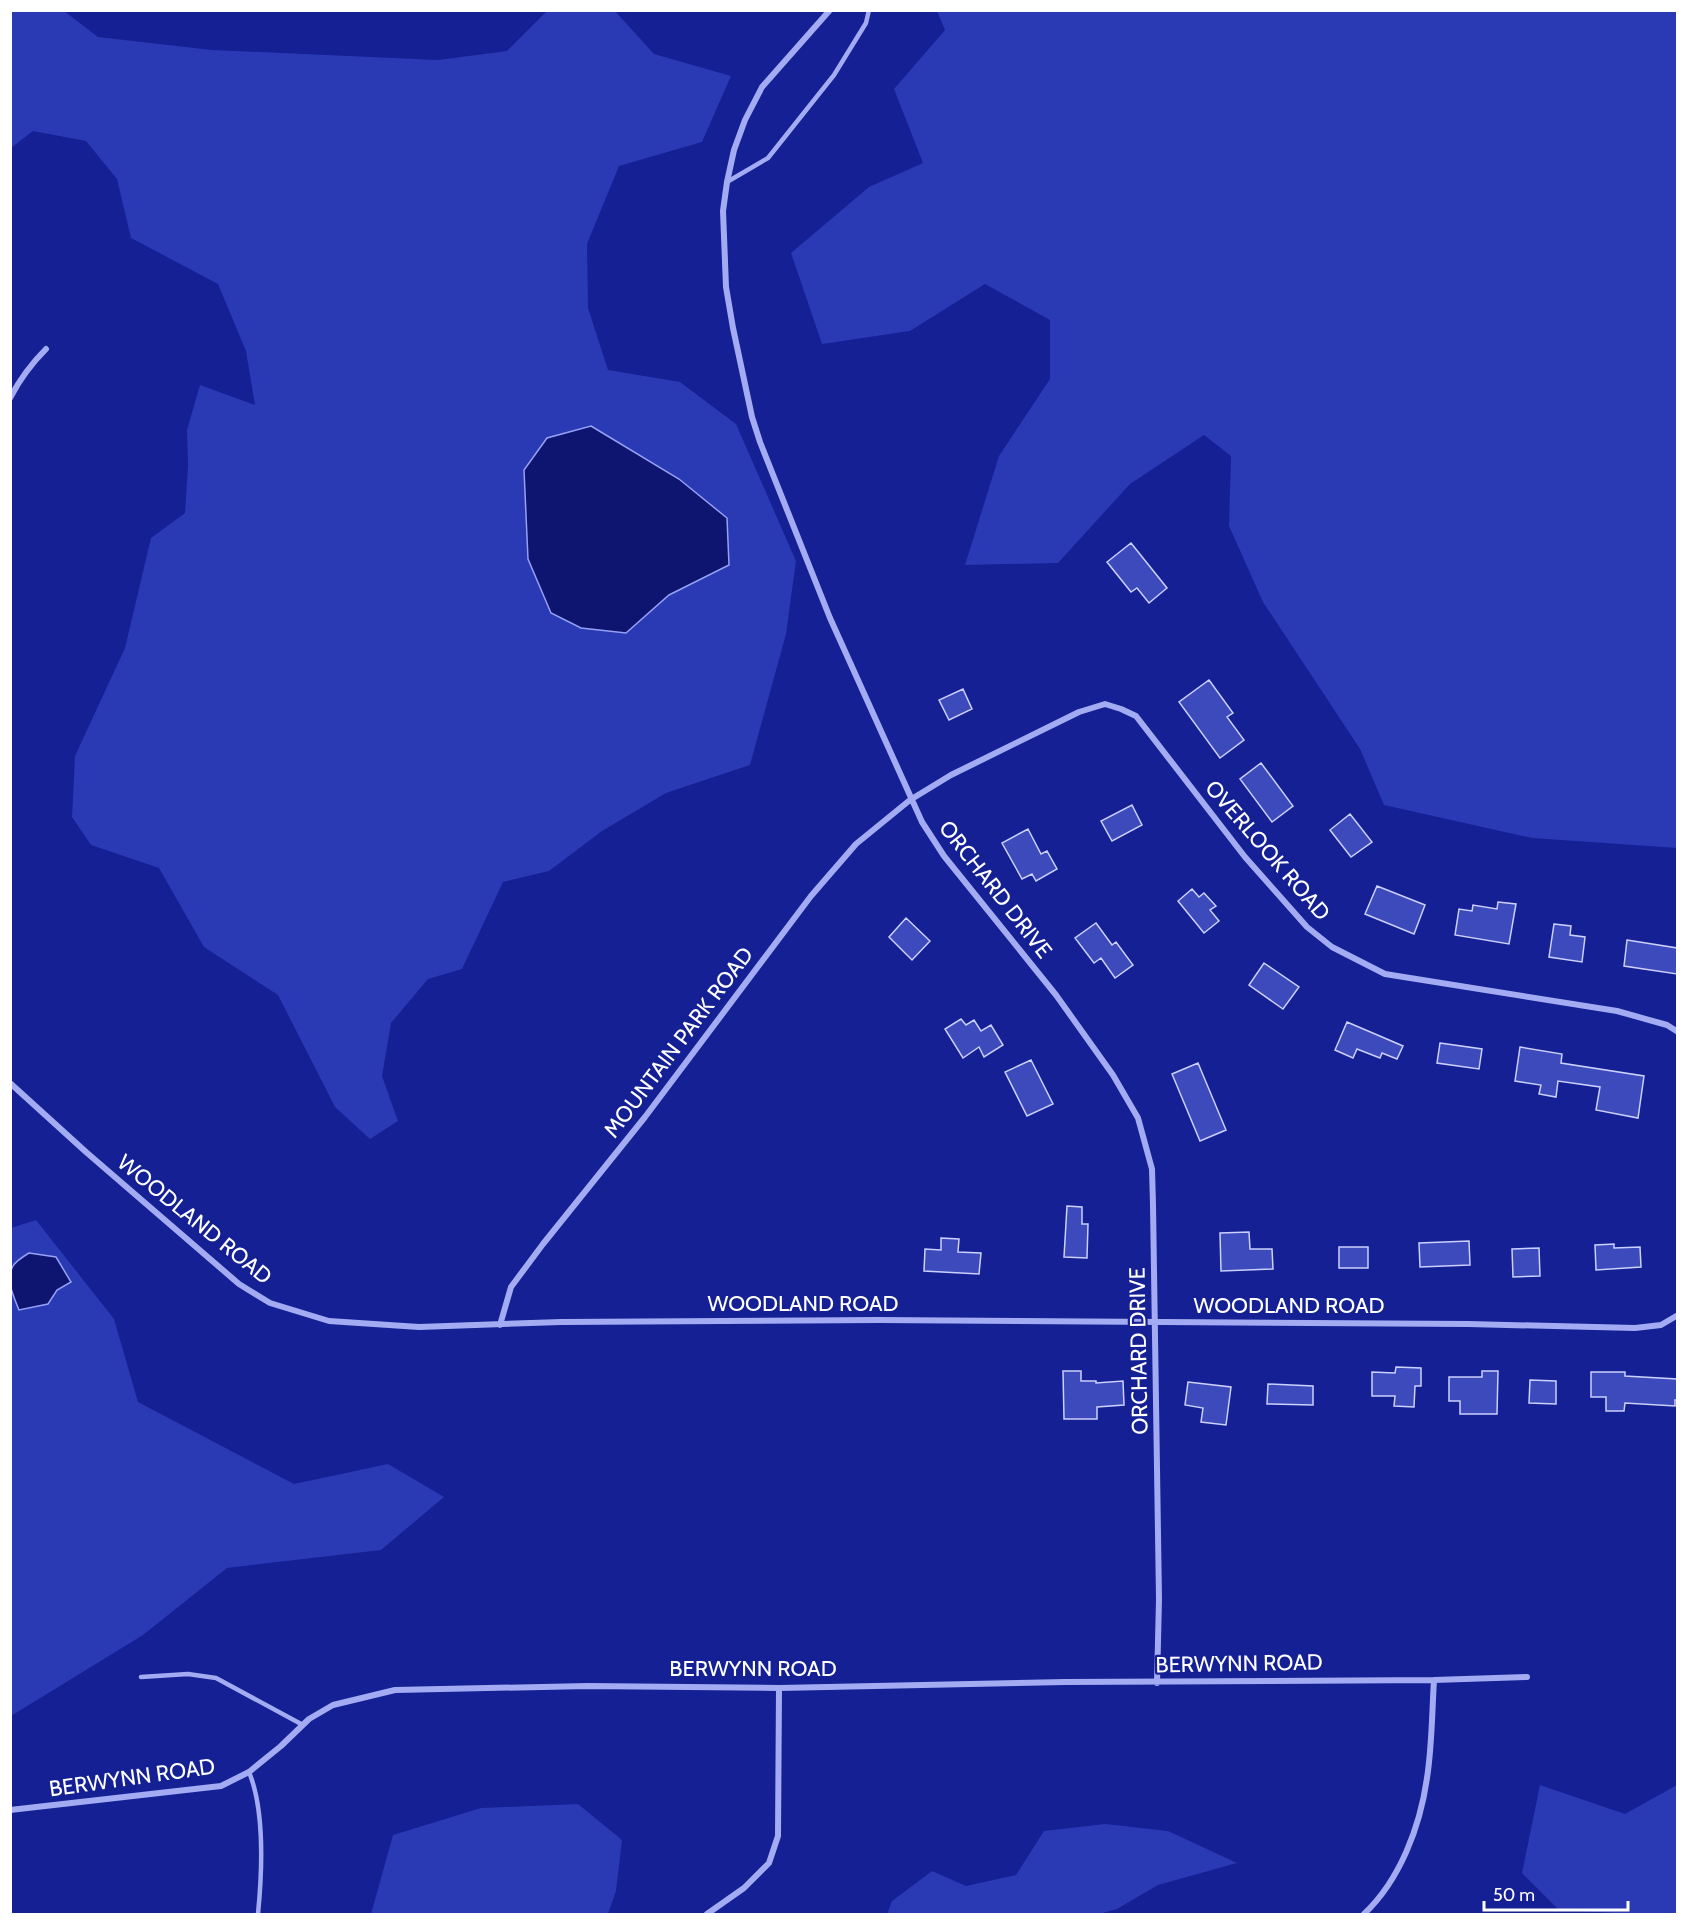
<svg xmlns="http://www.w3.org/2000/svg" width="1688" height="1925" font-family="Cabin,sans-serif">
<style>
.green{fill:#2a39b4;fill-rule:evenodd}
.water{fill:#0d1570;stroke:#96a1f5;stroke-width:1.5}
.building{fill:#3d4abc;stroke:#cbd0fc;stroke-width:1.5}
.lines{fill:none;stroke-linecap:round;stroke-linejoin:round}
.lane{stroke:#a3acf2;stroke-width:4.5}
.street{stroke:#a3acf2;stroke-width:6}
.labels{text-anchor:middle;stroke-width:4.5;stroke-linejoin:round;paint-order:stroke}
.street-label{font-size:22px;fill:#fff;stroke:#142094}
</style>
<rect width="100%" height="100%" fill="#142094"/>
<!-- green -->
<path class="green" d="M11,11H64L98,37L212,50L438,60L507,51L547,11H615L654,54L731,76L702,142L619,166L587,244L588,308L608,370L680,382L736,424L796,561L786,634L750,765L666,793L602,831L549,871L503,882L462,969L428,979L391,1023L382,1076L398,1121L370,1139L335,1107L278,995L204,947L159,868L91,845L72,817L75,756L125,648L151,538L185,513L188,466L187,430L200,385L255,405L246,351L218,284L131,238L117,179L86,141L33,131L11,148ZM591,426L679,479L727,518L729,565L669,595L528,559L524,470Z
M937,11H1677V848L1532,838L1384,805L1360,749L1263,602L1229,526L1231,456L1204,435L1130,484L1058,563L965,565L999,456L1050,379V320L985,284L910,331L822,344L791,253L869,187L923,163L894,89L945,30Z
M36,1220L114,1319L138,1402L294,1484L388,1464L444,1497L381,1550L227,1568L143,1635L11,1716V1228Z
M1540,1785L1625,1814L1677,1785V1914H1635L1559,1910L1522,1873Z
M578,1804L622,1840L616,1891L608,1914H371L393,1835L481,1808Z
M1105,1824L1168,1831L1237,1863L1158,1885L1117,1909L1099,1914H887L892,1901L932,1871L966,1886L1016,1875L1044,1831Z"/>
<!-- water -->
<path class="water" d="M591,426L679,479L727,518L729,565L669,595L626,633L581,628L551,613L528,559L524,470L547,438Z
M29,1253L56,1257L71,1282L57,1290L48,1304L19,1310C14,1297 5,1280 13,1266C16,1261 24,1256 29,1253Z"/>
<!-- building -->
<path class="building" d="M1131,543L1167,588L1149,603L1137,588L1131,592L1107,562Z
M1209,680L1233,713L1227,717L1244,740L1220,758L1179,702Z
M963,689L972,709L949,720L939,700Z
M1261,763L1293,806L1272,822L1240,779Z
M1132,805L1142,825L1112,841L1101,821Z
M1350,814L1372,842L1351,857L1330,830Z
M1028,829L1041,854L1047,851L1057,869L1036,881L1032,874L1022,879L1002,843Z
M1377,886L1425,905L1414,934L1365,914Z
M1192,889L1199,897L1204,893L1216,906L1210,910L1219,921L1204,933L1178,901Z
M1498,902L1516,904L1509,944L1455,935L1459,909L1472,911L1473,905L1497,909Z
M906,918L930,941L912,960L889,937Z
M1096,923L1112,945L1116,942L1133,965L1115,978L1101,958L1094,963L1075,938Z
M1554,924L1571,926L1570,935L1585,937L1582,962L1549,957Z
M1627,940L1677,948V974L1624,966Z
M1264,963L1299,987L1283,1009L1249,985Z
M961,1019L966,1025L974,1020L981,1031L991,1025L1003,1045L984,1057L979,1047L963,1058L945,1029Z
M1347,1022L1403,1046L1397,1059L1382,1053L1380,1058L1357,1049L1353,1058L1335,1050Z
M1440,1043L1482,1049L1479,1069L1437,1063Z
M1520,1047L1562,1054L1561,1063L1644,1076L1638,1118L1596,1110L1600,1087L1558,1081L1556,1097L1539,1094L1541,1085L1515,1081Z
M1031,1060L1053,1104L1027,1116L1005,1072Z
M1198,1063L1226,1130L1200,1141L1172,1074Z
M1067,1206L1082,1207V1224H1088L1087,1258L1064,1257Z
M1249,1232L1250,1249H1272L1273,1269L1221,1271L1220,1233Z
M941,1238L959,1239L958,1252L981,1253L979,1274L924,1271L925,1249L941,1250Z
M1469,1241L1470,1265L1420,1267L1419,1243Z
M1614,1244V1248L1640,1247L1641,1267L1596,1270L1595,1245Z
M1339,1247H1368V1268H1339Z
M1539,1248L1540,1276L1513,1277L1512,1249Z
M1396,1367L1421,1368V1386H1415L1414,1407L1394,1406L1395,1396H1372V1372L1395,1373Z
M1063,1371H1081V1381H1096V1383L1123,1381L1124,1405L1097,1407V1419H1064Z
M1482,1371H1498L1497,1414H1460V1401H1449V1377H1482Z
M1591,1372H1625V1376L1677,1379V1400H1675V1406L1625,1403L1624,1411H1606V1397H1591Z
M1530,1380L1556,1381V1404L1529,1403Z
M1188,1382L1231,1387L1226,1425L1201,1422L1203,1408L1185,1405Z
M1268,1384L1313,1386V1405L1267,1404Z"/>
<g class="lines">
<!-- lane -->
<path class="lane" d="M727,182L768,158L834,75L866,23L869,10
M141,1677L188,1674L216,1678L303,1725
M249,1772C265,1811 262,1873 258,1914"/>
<!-- street -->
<path class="street" d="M830,10L762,87L745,120L734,150L727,182L723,211L726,287L733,328L752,417L760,442L830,618L922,822L944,856L1056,995L1113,1075L1138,1118L1152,1169L1153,1205L1159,1599L1157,1683
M10,398C20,379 31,364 46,349
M10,1083L86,1152L239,1284L270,1303L329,1321L419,1327L561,1322L879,1320L1468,1324L1635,1328L1661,1325L1678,1315
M500,1325L511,1287L543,1244L645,1117L811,896L856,844L910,800L951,775L1079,712L1105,704L1121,709L1136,716L1245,857L1307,927L1332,947L1385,974L1617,1011L1667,1025L1678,1032
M10,1810L221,1786L249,1772L281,1746L309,1719L333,1705L395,1690L588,1686L779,1688L1065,1682L1434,1680L1527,1677
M707,1914L744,1888L769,1863L778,1836L779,1688
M1364,1914C1400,1880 1420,1827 1427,1778C1432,1746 1432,1712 1434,1680"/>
</g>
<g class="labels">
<!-- street labels -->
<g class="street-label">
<text transform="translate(1268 850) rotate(49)" y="8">OVERLOOK ROAD</text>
<text transform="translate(996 889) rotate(52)" y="8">ORCHARD DRIVE</text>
<text transform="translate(678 1042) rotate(-53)" y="8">MOUNTAIN PARK ROAD</text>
<text transform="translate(195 1219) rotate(39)" y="8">WOODLAND ROAD</text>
<text x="803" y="1311">WOODLAND ROAD</text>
<text x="1289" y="1313">WOODLAND ROAD</text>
<text transform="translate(1138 1351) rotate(-91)" y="8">ORCHARD DRIVE</text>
<text transform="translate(1239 1663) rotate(-1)" y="8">BERWYNN ROAD</text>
<text x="753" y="1676">BERWYNN ROAD</text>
<text transform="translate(132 1777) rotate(-8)" y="8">BERWYNN ROAD</text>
</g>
</g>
<!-- border -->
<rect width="1688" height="1925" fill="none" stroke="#ffffff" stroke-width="24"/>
<!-- scale -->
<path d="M1484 1901v9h144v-9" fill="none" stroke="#ffffff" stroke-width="3"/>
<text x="1493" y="1901" font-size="18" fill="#ffffff" stroke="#142094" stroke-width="4.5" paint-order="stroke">50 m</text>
</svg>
